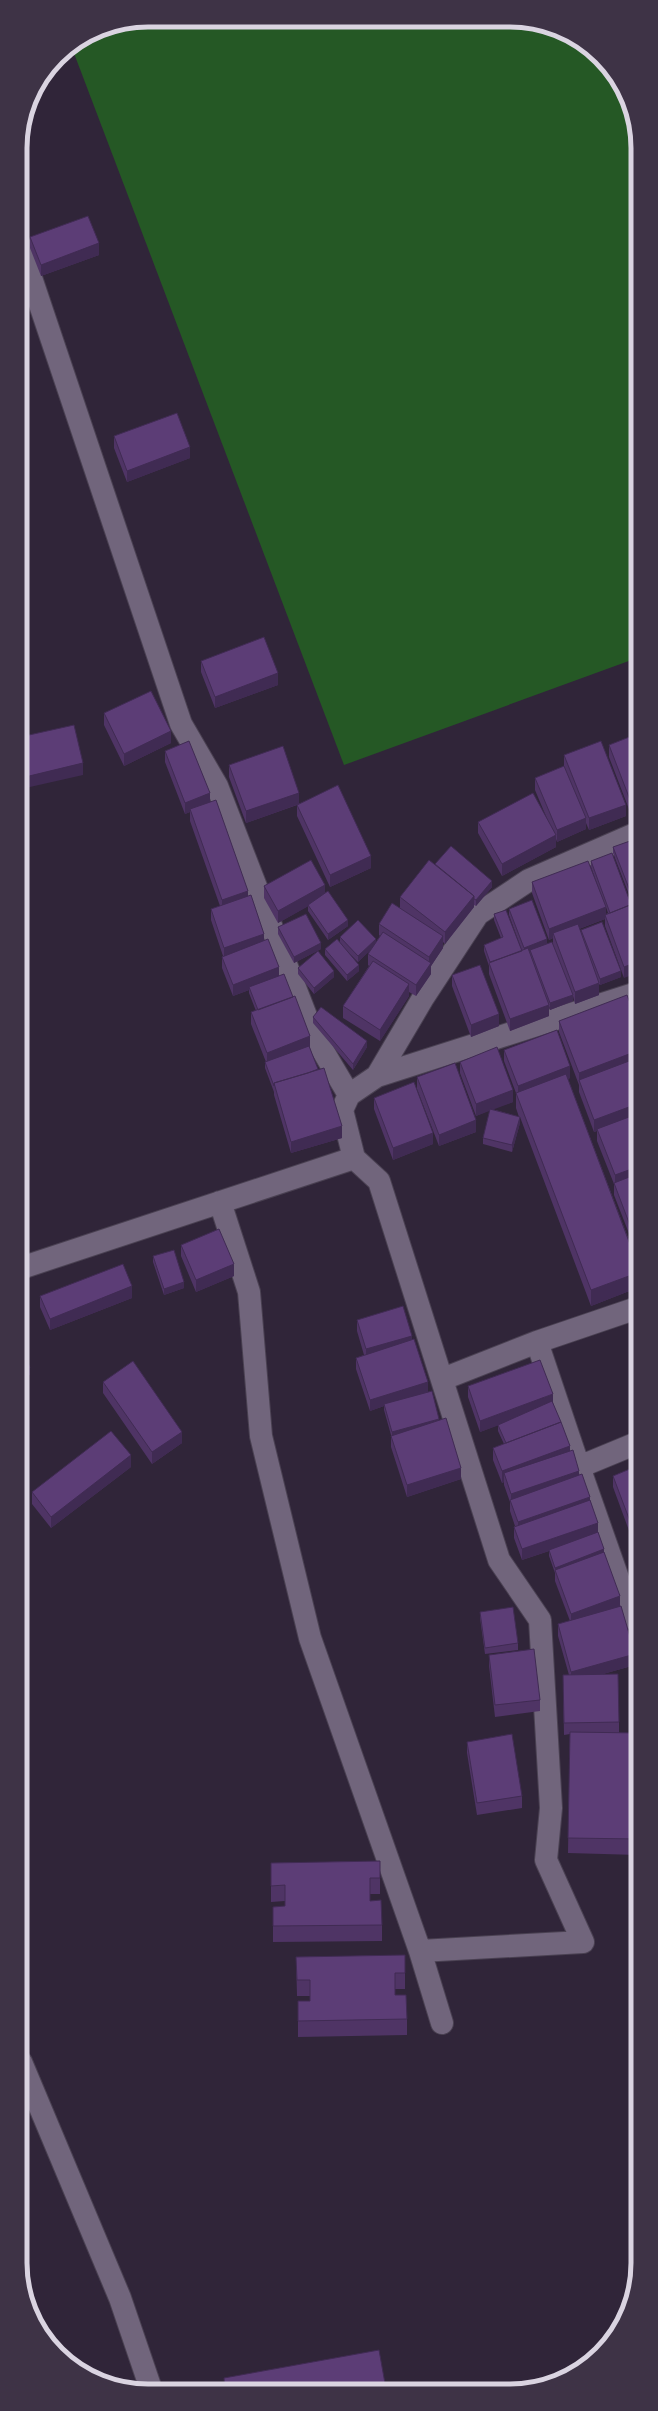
<svg xmlns="http://www.w3.org/2000/svg" width="658" height="2411" font-family="'Fira Sans Condensed',sans-serif">
<style>
.green{fill:#255825}
.lines{fill:none;stroke-linecap:round;stroke-linejoin:round}
.minor-casing{stroke:#4a4152;stroke-width:24}
.minor{stroke:#71657c;stroke-width:22}
.wall{fill:#4f3465;fill-rule:evenodd}
.shaded-wall{fill:#402b53}
.building{fill:#5c3d76;stroke:#402b53}
.rim{fill:none;stroke:#dad4e1;stroke-width:5}
</style>
<rect width="100%" height="100%" fill="#302539"/>
<!-- green -->
<path class="green" d="M148,20L535,23L574,37L606,63L625,91L637,131V658L344,765L72,48L99,30Z"/>
<g class="lines">
<!-- minor casing -->
<g class="minor-casing">
<path id="minor" d="M20,245L181,724L217,786L313,1034L349,1095
M377,1076L423,998L478,914L529,880L637,833
M354,1158L342,1110L349,1095L377,1076L637,993
M21,1268L354,1158L379,1181L499,1560L540,1620L551,1808L546,1860L583,1942L420,1951L310,1638L261,1436L249,1292L220,1202
M537,1342L579,1467L637,1443
M443,1379L537,1342L637,1308
M579,1467L632,1618L637,1615
M420,1951L442,2023
M21,2062L120,2298L151,2389"/>
</g>
<!-- minor -->
<use href="#minor" class="minor"/>
</g>
<!-- wall -->
<path class="wall" d="M30,237L99,255L41,276L30,248Z
M114,436L190,458L127,482L114,448Z
M201,661L278,685L215,708L201,672Z
M104,713L171,743L124,766L104,725Z
M637,734L632,817L609,757V745Z
M165,751L210,803L248,896L264,940L310,1048L342,1138L291,1153L274,1095V1092L265,1068V1062H266L251,1024V1012L256,1011L249,993V990L233,996L222,968V957L223,956L211,920V909L220,906L190,821V812L185,814L165,762Z
M564,755L626,816L589,830L586,823V829L557,842L556,839V847L502,876L478,833V822L548,821L535,790V778L564,766Z
M229,765L299,803L371,868L330,887L297,816V805L246,823L229,777Z
M637,837V857L634,850V838Z
M613,847L637,861V923L635,916V910L613,853Z
M591,861L632,907L624,978L605,926V919L579,929L581,934V930L621,977L600,985L599,984V995L575,1004L573,996V1001L550,1010L549,1006V1016L510,1031L489,974V966L484,951V945L501,938L494,920V914L522,951L509,915V909L547,944L553,945V938L549,940L532,893V882L605,906L591,867ZM606,907L608,913L606,914Z
M435,864L492,887L476,906L474,905V907L445,944L443,942V948L431,966V974L416,996L409,992V996L380,1041L343,1018V1006L369,966L368,965V954L370,950L358,962L347,951L359,971L347,981L325,955V949L340,942V937L376,942L380,936L379,935V924L400,908V897Z
M264,886L325,893L348,926L328,940L308,911V906L278,923L264,898Z
M278,927L321,949L294,963L278,934Z
M298,968L334,977L314,994L298,974Z
M452,975L499,1026L471,1037L452,986Z
M313,1017L367,1047L353,1070L313,1023Z
M559,1021H637V1288L591,1306L520,1117V1123L512,1152L483,1144V1138L490,1110L476,1116L460,1073V1062L513,1102L492,1109L519,1117L516,1108V1093L504,1061V1050L570,1078L568,1079L630,1243V1236L614,1195V1184L597,1141V1131L594,1132L579,1092V1085L559,1032Z
M417,1077L476,1132L439,1146L417,1089Z
M374,1098L433,1144L393,1160L374,1109Z
M181,1245L234,1276L196,1292L181,1256Z
M153,1256L184,1288L164,1295L153,1262Z
M40,1296L132,1298L50,1330L40,1307Z
M357,1320L412,1340L428,1392L461,1479L407,1497L391,1447V1435L384,1410V1406L370,1411L356,1369V1358L364,1355L357,1331Z
M637,1327V1361L630,1342V1330Z
M103,1382L182,1443L152,1464L103,1393Z
M468,1386L553,1403L570,1451L590,1500L598,1532L620,1606L635,1665L603,1674L619,1722V1733H638V1855L568,1853L570,1734L564,1735L563,1687L569,1675L558,1636V1624L570,1621L555,1581V1573L549,1556V1551L522,1560L514,1538V1527L515,1526L510,1511V1502L504,1485V1482L502,1483L493,1460V1448L504,1444L498,1431V1425L480,1432L468,1397Z
M637,1466L631,1536L613,1487V1476Z
M131,1467L51,1528L32,1504V1492Z
M480,1612L518,1643V1650L485,1654L480,1618Z
M489,1655L540,1700V1711L495,1717L489,1666Z
M467,1742L522,1796V1808L477,1815L467,1753Z
M380,1861V1894H370V1901L382,1925V1941L273,1942V1907L285,1906V1901L271,1902V1863Z
M405,1955V1989H395V1995L407,2019V2035L298,2037V2001H310V1996H297L296,1957Z
M224,2378L386,2389H224Z"/>
<!-- shaded-wall -->
<path class="shaded-wall" d="M99,243V255L41,276V265Z
M190,447V458L127,482V471Z
M278,673V685L215,708V697Z
M171,731V743L124,766V754Z
M83,763V775L21,789V778Z
M210,793V805L190,809V812L185,814V803Z
M299,793V804L246,823V811Z
M637,803V815L632,817V805Z
M626,805V816L589,830V818Z
M586,818V829L557,842V830Z
M556,835V847L502,876V864Z
M371,856V868L330,887V875Z
M492,881V887L476,906V900Z
M325,885V897L278,923V911Z
M248,891V903L222,911V900Z
M474,896V907L445,944V932Z
M637,903V909L635,910V904Z
M606,907V918L605,915V919L555,938L553,933V938L549,940V929Z
M348,920V926L328,940V934Z
M264,934V945L224,959V948Z
M443,936V948L431,966V974L416,996V985L429,964V957Z
M376,939V945L358,962V956Z
M547,939V945L530,950V951L524,954V948Z
M321,943V949L294,963V957Z
M637,962V973L624,978V967Z
M359,965V971L347,981V975Z
M279,967V978L249,987V990L233,996V985Z
M334,971V977L314,994V988Z
M621,971V977L600,985V979Z
M599,983V995L575,1004V992Z
M409,984V996L380,1041V1030Z
M573,995V1001L550,1010V1003Z
M549,1005V1016L510,1031V1019Z
M499,1014V1026L471,1037V1025Z
M310,1036V1048L267,1064V1053Z
M367,1041V1047L353,1070V1064Z
M637,1051V1063L579,1080V1073Z
M570,1066V1078L518,1098V1086Z
M513,1090V1102L476,1116V1104Z
M637,1104V1115L594,1132V1120Z
M520,1117V1123L512,1152V1145Z
M476,1120V1132L439,1146V1135Z
M342,1126V1138L291,1153V1142Z
M433,1133V1144L393,1160V1148Z
M637,1167V1179L615,1187V1175Z
M637,1225V1237H631V1228Z
M234,1264V1276L196,1292V1280Z
M637,1273V1288L591,1306V1290Z
M184,1282V1288L164,1295V1289Z
M132,1286V1298L50,1330V1319Z
M412,1336V1348L366,1361V1349Z
M30,1368V1375L21,1378V1372Z
M428,1382V1393L384,1404V1406L370,1411V1400Z
M553,1394V1406L480,1432V1421Z
M439,1419V1425L392,1439V1432Z
M182,1432V1443L152,1464V1452Z
M570,1446V1457L504,1473V1482L502,1483V1471Z
M131,1455V1467L51,1528V1517Z
M461,1468V1479L407,1497V1485Z
M579,1471V1482L511,1503V1494Z
M590,1497V1508L518,1533V1522Z
M637,1522V1533L631,1536V1524Z
M598,1523V1534L549,1550V1551L522,1560V1549Z
M604,1549V1555L555,1571V1568Z
M620,1596V1608L571,1626V1614Z
M635,1654V1665L571,1683V1672Z"/>
<!-- building -->
<path class="building" d="M88,216L99,243L41,265L30,237Z
M177,413L190,447L127,471L114,436Z
M264,637L278,673L215,697L201,661Z
M151,691L171,731L124,754L104,713Z
M23,714L29,735L20,737V715Z
M74,725L83,763L21,778L20,737Z
M637,734V803L632,805L609,745Z
M189,741L210,793L185,803L165,751Z
M601,741L626,805L589,818L564,755Z
M283,746L299,793L246,811L229,765Z
M564,766L586,818L557,830L535,778Z
M338,785L371,856L330,875L297,805Z
M533,793L556,835L502,864L478,822Z
M216,800L248,891L222,900L190,809Z
M637,837V846L634,838Z
M630,841L637,861V903L635,904L613,847Z
M451,846L492,881L476,900L474,899V896L435,864Z
M612,853L632,907H631L630,905L610,913L591,861Z
M311,860L325,885L278,911L264,886Z
M429,860L474,896L445,932L400,897Z
M588,861L606,907L549,929L532,882Z
M328,891L348,920L328,934L308,905Z
M251,895L264,934L224,948L211,909Z
M532,900L547,939L524,948L509,909Z
M392,903L443,936L429,957L379,924Z
M630,905L637,924V962L624,967L605,915Z
M637,909V916L635,910Z
M506,910L522,951L490,962L484,945L503,937L494,914Z
M306,914L321,943L294,957L278,927Z
M358,920L376,939L358,956L340,937Z
M602,922L621,971L600,979L581,930Z
M578,924L599,983L575,992L553,933Z
M383,932L431,963L416,985L368,954Z
M268,939L279,967L233,985L222,957Z
M337,939L359,965L347,975L325,949Z
M552,942L573,995L550,1003L530,950Z
M528,948L549,1005L510,1019L489,963Z
M318,951L334,971L314,988L298,968Z
M373,961L409,984L380,1030L343,1006Z
M480,965L499,1014L471,1025L452,975Z
M284,974L293,997L258,1010L249,987Z
M627,995L637,1021V1051L579,1073L559,1021Z
M295,996L310,1036L267,1053L251,1012Z
M321,1007L367,1041L353,1064L313,1017Z
M557,1030L570,1066L518,1086L504,1050Z
M309,1046L318,1069L308,1073L274,1083V1086L265,1062Z
M497,1047L513,1090L476,1104L460,1062Z
M637,1058V1104L594,1120L579,1080Z
M455,1063L476,1120L439,1135L417,1077Z
M324,1068L342,1126L291,1142L274,1083Z
M566,1074L637,1263V1273L591,1290L516,1093Z
M414,1082L433,1133L393,1148L374,1098Z
M490,1109L520,1117L512,1145L483,1138Z
M637,1114V1167L615,1175L597,1129Z
M637,1174V1225L631,1228L614,1183Z
M219,1229L234,1264L196,1280L181,1245Z
M637,1231V1254L630,1234Z
M174,1250L184,1282L164,1289L153,1256Z
M123,1264L132,1286L50,1319L40,1296Z
M403,1306L412,1336L366,1349L357,1320Z
M637,1327V1349L630,1330Z
M414,1339L428,1382L370,1400L356,1358Z
M22,1347L30,1368L21,1372V1348Z
M540,1360L553,1394L480,1421L468,1386Z
M133,1361L182,1432L152,1452L103,1382Z
M432,1391L439,1419L392,1432L384,1404Z
M552,1401L561,1422L506,1443L498,1425Z
M446,1418L461,1468L407,1485L391,1436Z
M561,1422L570,1446L502,1471L493,1448Z
M111,1431L131,1455L51,1517L32,1492Z
M573,1450L579,1471L511,1494L504,1473Z
M637,1466V1522L631,1524L613,1476Z
M582,1474L590,1497L518,1522L510,1500Z
M590,1500L598,1523L522,1549L514,1527Z
M598,1532L604,1549L555,1568L549,1550Z
M604,1552L620,1596L571,1614L555,1570Z
M621,1606L635,1654L571,1672L558,1624Z
M513,1607L518,1643L485,1648L480,1612Z
M534,1649L540,1700L495,1705L489,1655Z
M618,1674L619,1722L564,1723L563,1675Z
M570,1732L638,1733V1839L568,1838Z
M512,1734L522,1796L477,1803L467,1742Z
M380,1861V1878H370V1901L381,1900L382,1925L273,1926V1907L285,1906V1885L271,1886V1863Z
M405,1955V1973H395V1995H406L407,2019L298,2021V2001H310V1980H297L296,1957Z
M379,2350L386,2389H225L224,2378Z"/>
<!-- crop -->
<path d="M0 0H658V2411H0ZM148 27H510A121 121 0 0 1 631 148V2263A121 121 0 0 1 510 2384H148A121 121 0 0 1 27 2263V148A121 121 0 0 1 148 27Z" fill="#3e3346" fill-rule="evenodd"/>
<path class="rim" d="M148 27H510A121 121 0 0 1 631 148V2263A121 121 0 0 1 510 2384H148A121 121 0 0 1 27 2263V148A121 121 0 0 1 148 27Z"/>
</svg>
